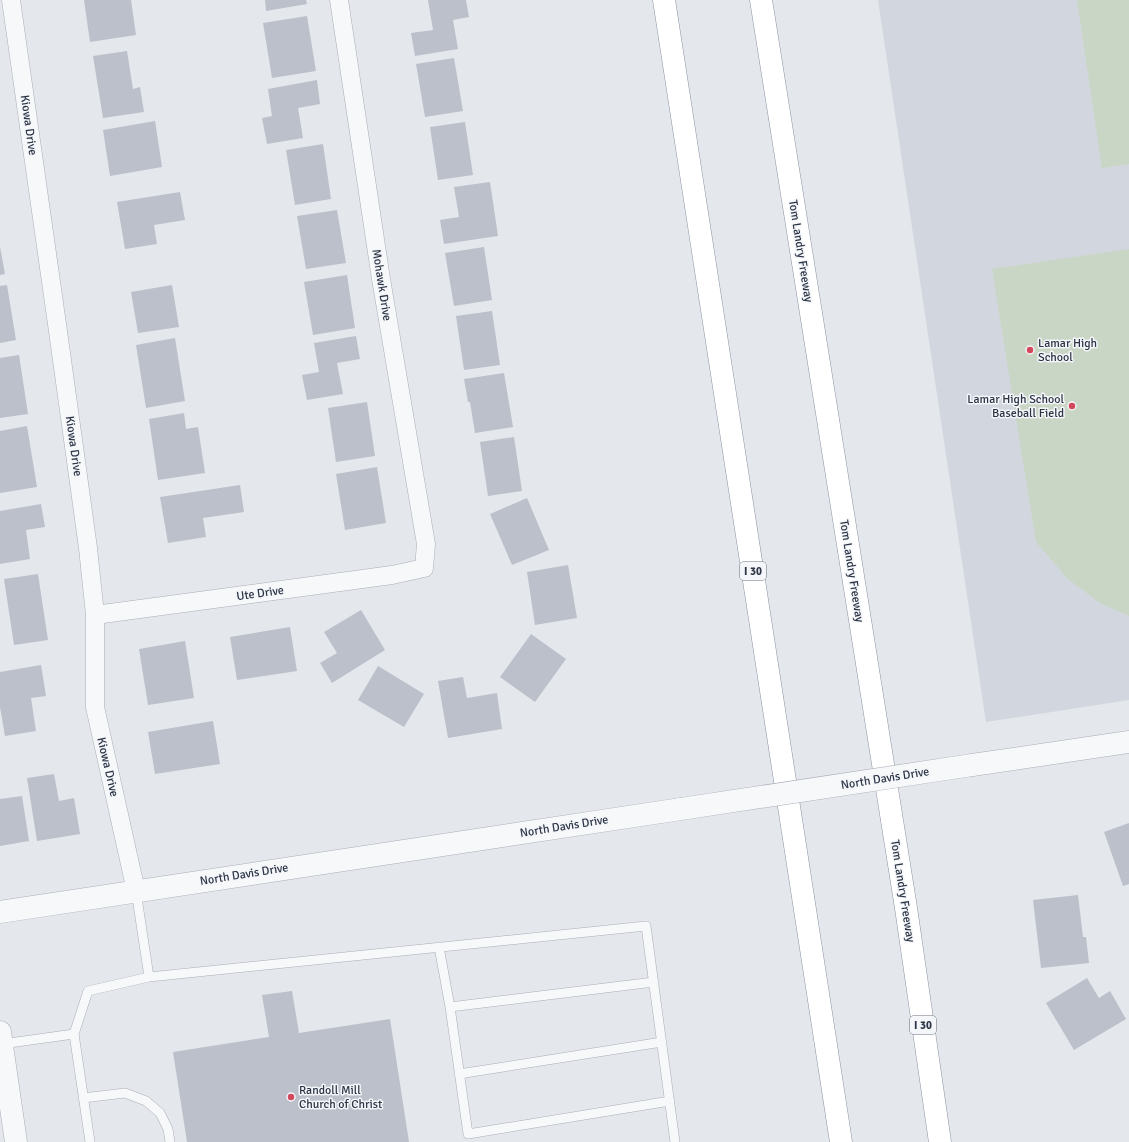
<svg xmlns="http://www.w3.org/2000/svg" width="1129" height="1142" font-family="Signika,sans-serif">
<style>
.built{fill:#d2d6de}
.green{fill:#c9d6c5}
.building{fill:#bbc0ca}
.lines{fill:none;stroke-linecap:round;stroke-linejoin:round}
.service-casing{stroke:#a9aeb7;stroke-width:10}
.minor-casing{stroke:#a9aeb7;stroke-width:19}
.tertiary-casing{stroke:#a9aeb7;stroke-width:23}
.motorway-casing{stroke:#8b94a3;stroke-width:23}
.service{stroke:#f7f8fa;stroke-width:9}
.minor{stroke:#f7f8fa;stroke-width:18}
.tertiary{stroke:#f7f8fa;stroke-width:22}
.motorway{stroke:#fff;stroke-width:22}
.tertiary-bridge-casing{stroke:#a9aeb7;stroke-width:23;stroke-linecap:butt}
.tertiary-bridge{stroke:#f7f8fa;stroke-width:22}
.poi-dot{fill:#d1495b;stroke:#f4f6f9;stroke-width:1.5}
.labels{text-anchor:middle;stroke-width:3;stroke-linejoin:round;paint-order:stroke}
.shield{fill:#f4f6f9;stroke:#676e7b;stroke-width:1}
.shield-label{font-size:11px;font-weight:bold;fill:#2b3445}
.street-label{font-size:12px;fill:#2b3445;stroke:#f4f6f9}
.poi-label{font-size:12px;fill:#2b3445;stroke:#f4f6f9;text-anchor:start}
</style>
<rect width="100%" height="100%" fill="#e4e7ec"/>
<!-- built -->
<path class="built" d="M878,0H1129V700L986,722Z"/>
<!-- green -->
<path class="green" d="M1077,0H1129V164L1102,168Z
M1129,249V616L1100,603L1068,579L1036,542L992,269Z"/>
<!-- building -->
<path class="building" d="M84,0H131L136,35L90,42Z
M265,0H306L307,4L266,11Z
M428,0H466L469,17L453,20L458,49L415,56L411,33L433,30Z
M307,16L316,71L272,78L263,23Z
M127,51L133,89L140,87L144,112L103,118L93,56Z
M454,58L463,111L425,117L416,64Z
M317,80L320,104L298,108L303,138L267,144L262,118L272,116L268,89Z
M155,121L162,167L110,176L103,130Z
M465,122L473,175L438,180L430,127Z
M323,144L331,199L295,205L286,150Z
M490,182L498,236L444,244L440,220L459,217L454,187Z
M180,192L185,220L154,225L157,244L125,249L117,202Z
M337,210L346,263L306,269L297,216Z
M0,247L5,274L0,275Z
M484,247L492,300L454,306L445,253Z
M347,275L355,328L313,335L304,282Z
M7,285L16,340L0,343V286Z
M172,285L179,327L138,333L131,292Z
M492,311L500,365L464,370L456,316Z
M356,336L360,359L337,363L343,394L307,400L302,375L319,372L314,343Z
M175,338L185,401L146,408L136,345Z
M19,355L28,414L0,418V358Z
M504,373L513,427L475,433L470,402H468L464,379Z
M367,402L375,456L336,462L328,408Z
M184,413L186,429L198,427L205,473L158,480L149,419Z
M27,426L37,487L0,493V431Z
M514,437L522,491L488,496L480,442Z
M377,467L386,523L345,530L336,474Z
M240,485L244,512L203,518L206,537L168,543L160,497Z
M527,498L549,550L512,565L490,514Z
M41,504L45,527L26,530L30,559L0,564V511Z
M568,565L577,618L535,625L527,572Z
M38,574L48,640L14,645L4,579Z
M361,610L385,650L332,683L320,663L337,653L324,632Z
M290,627L297,671L237,680L230,637Z
M531,634L566,659L535,702L500,677Z
M185,641L194,698L148,705L139,649Z
M41,665L46,696L31,698L36,731L5,736L0,707V672Z
M378,666L424,694L404,727L358,700Z
M463,677L467,698L497,693L502,729L448,738L438,681Z
M213,721L220,764L155,774L148,732Z
M54,774L59,801L74,798L80,834L37,841L27,778Z
M22,796L29,841L0,846V799Z
M1129,823V884L1123,886L1104,832Z
M1078,895L1083,937H1086L1089,963L1041,968L1033,900Z
M1087,978L1099,998L1110,991L1126,1019L1074,1050L1046,1003Z
M292,991L299,1033L390,1019L409,1142H187L173,1052L269,1037L262,995Z"/>
<g class="lines">
<!-- service casing -->
<g class="service-casing">
<path id="service" d="M136,891L149,977L646,926L675,1142
M439,947L450,1007
M654,982L450,1007L468,1134L670,1101
M74,1034L90,1142
M2,1044L74,1034L88,991L149,977
M459,1074L662,1042
M83,1098L125,1093L146,1101L160,1113L168,1129L170,1142"/>
</g>
<!-- minor casing -->
<g class="minor-casing">
<path id="minor" d="M11,0L57,324L88,548L95,615V707L136,891
M95,615L392,575L424,568L426,544L381,279L339,0"/>
</g>
<!-- tertiary casing -->
<g class="tertiary-casing">
<path id="tertiary" d="M972,765L1129,742
M0,912L681,809
M0,1032L16,1142"/>
</g>
<!-- motorway casing -->
<g class="motorway-casing">
<path id="motorway" d="M664,0L841,1142
M761,0L906,908L940,1142"/>
</g>
<!-- service -->
<use href="#service" class="service"/>
<!-- minor -->
<use href="#minor" class="minor"/>
<!-- tertiary -->
<use href="#tertiary" class="tertiary"/>
<!-- motorway -->
<use href="#motorway" class="motorway"/>
<!-- tertiary-bridge casing -->
<g class="tertiary-bridge-casing">
<path id="tertiary-bridge" d="M681,809L972,765"/>
</g>
<!-- tertiary-bridge -->
<use href="#tertiary-bridge" class="tertiary-bridge"/>
</g>
<!-- markers -->
<g class="poi-dot">
<circle cx="1030" cy="350" r="4"/>
<circle cx="1072" cy="406" r="4"/>
<circle cx="291" cy="1097" r="4"/>
</g>
<g class="labels">
<!-- shield labels -->
<g class="shield">
<rect x="740" y="562" width="26" height="18" rx="3"/>
<rect x="910" y="1016" width="26" height="18" rx="3"/>
</g>
<g class="shield-label">
<text x="753" y="575">I 30</text>
<text x="923" y="1029">I 30</text>
</g>
<!-- street labels -->
<g class="street-label">
<text transform="translate(29 125) rotate(82)" y="4">Kiowa Drive</text>
<text transform="translate(801 251) rotate(81)" y="4">Tom Landry Freeway</text>
<text transform="translate(382 285) rotate(81)" y="4">Mohawk Drive</text>
<text transform="translate(74 446) rotate(82)" y="4">Kiowa Drive</text>
<text transform="translate(852 571) rotate(81)" y="4">Tom Landry Freeway</text>
<text transform="translate(260 593) rotate(-8)" y="4">Ute Drive</text>
<text transform="translate(108 767) rotate(77)" y="4">Kiowa Drive</text>
<text transform="translate(885 778) rotate(-9)" y="4">North Davis Drive</text>
<text transform="translate(564 826) rotate(-9)" y="4">North Davis Drive</text>
<text transform="translate(244 874) rotate(-9)" y="4">North Davis Drive</text>
<text transform="translate(903 891) rotate(81)" y="4">Tom Landry Freeway</text>
</g>
<!-- poi labels -->
<g class="poi-label">
<text x="1038" y="347">Lamar High<tspan x="1038" dy="14">School</tspan></text>
<text x="1064" y="403" text-anchor="end">Lamar High School<tspan x="1064" dy="14">Baseball Field</tspan></text>
<text x="299" y="1094">Randoll Mill<tspan x="299" dy="14">Church of Christ</tspan></text>
</g>
</g>
</svg>
